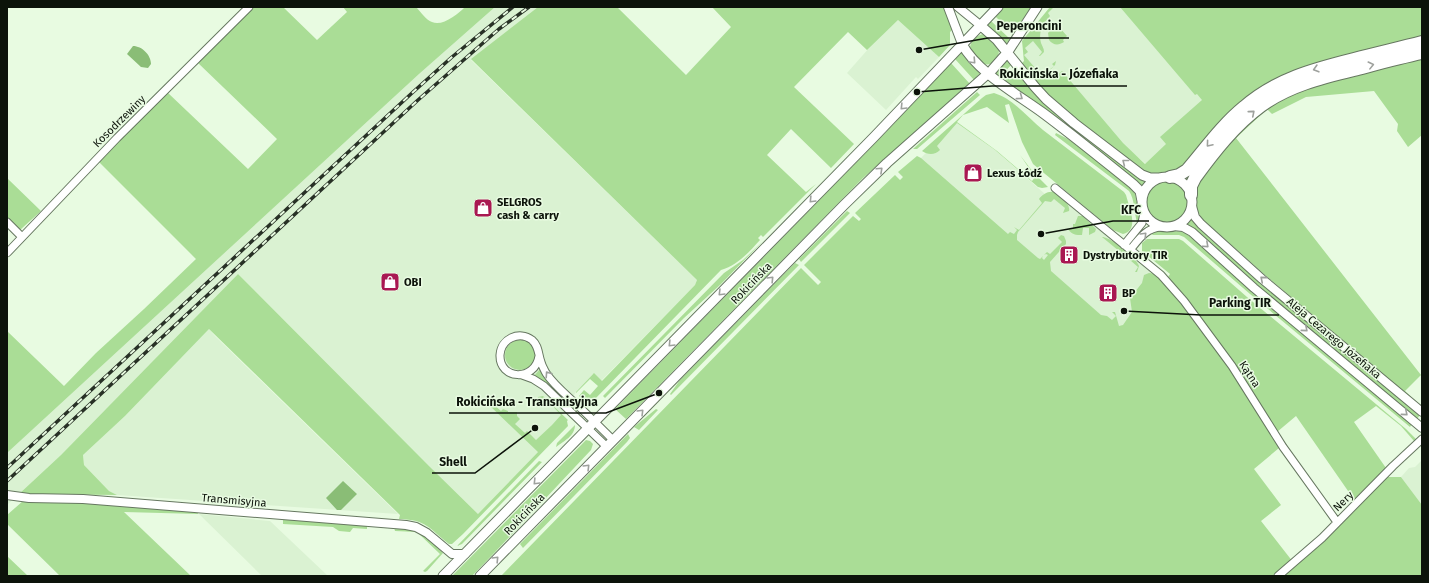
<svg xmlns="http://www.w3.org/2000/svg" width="1429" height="583" font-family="'Fira Sans',sans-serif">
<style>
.built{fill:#daf2d2}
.green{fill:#aadd96}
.water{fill:#8abd76}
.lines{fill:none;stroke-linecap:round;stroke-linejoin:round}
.minor-casing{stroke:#667760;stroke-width:9}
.tertiary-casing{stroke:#667760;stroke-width:10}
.secondary-casing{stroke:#667760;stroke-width:11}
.motorway-casing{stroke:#667760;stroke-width:14}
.minor{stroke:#fff;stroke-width:7}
.tertiary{stroke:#fff;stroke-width:8}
.secondary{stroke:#fff;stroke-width:9}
.motorway{stroke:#fff;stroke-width:12}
.rail-casing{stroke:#283126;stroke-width:3.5}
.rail{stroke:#e8fbe1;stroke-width:2;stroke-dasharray:6;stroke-linecap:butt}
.oneway{stroke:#9ea19d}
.labels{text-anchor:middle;stroke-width:3;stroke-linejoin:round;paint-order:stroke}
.street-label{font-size:11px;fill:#0c130a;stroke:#e8fbe1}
.poi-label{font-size:11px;font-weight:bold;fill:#0c130a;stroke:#e8fbe1;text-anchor:start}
.leader{fill:none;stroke:#0c130a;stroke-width:1.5}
.callout-dot{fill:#0c130a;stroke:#e8fbe1;stroke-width:1.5}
.callout-label{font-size:12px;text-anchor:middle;font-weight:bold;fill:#0c130a;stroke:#e8fbe1;stroke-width:3;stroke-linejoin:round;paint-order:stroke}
</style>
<rect width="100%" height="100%" fill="#e8fbe1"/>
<!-- built -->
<path class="built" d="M495,7H538L471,60L697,280L695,285L601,381L593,374L576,392L538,452L478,514L429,466L238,274L61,455L7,505V453L419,74Z
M1054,7H1128L1217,112L1151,168L1024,63L1023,50L1024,38Z
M898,20L939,57L918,79L916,77L886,110L847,73L877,39Z
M956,122L996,151L1045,194L1052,192L1056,194L1162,281L1120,332L920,159Z
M209,329L215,336L398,514L117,495L109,491L84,465L83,455L125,416Z
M1422,460V505L1401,477L1409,468L1415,467Z
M199,514L270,521L328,576H262Z"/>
<!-- green -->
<path class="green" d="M251,7H283L317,40L347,12L343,7H416C420,11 426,20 432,22C442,27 458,14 465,7H495L419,74L7,453V331L64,386L96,353L144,309L196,259L99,162L167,92L248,169L277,139L197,62Z
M538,7H617L686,75L731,27L712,7H945L953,29L950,32V45L939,57L898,20L867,50L848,32L794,87L854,144L831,168L791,129L767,155L806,192L816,184L763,237L761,235L758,238L760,240C749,252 738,265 721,270L593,401L586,402L579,396L584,390L590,395L598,386L590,379L576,393V392L594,373L602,381L695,285L697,280L471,59Z
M1004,7H1031L1013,34L995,16Z
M1050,7H1054L1048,13L1050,16C1043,23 1038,32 1041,43C1042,46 1044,48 1044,52L1040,56H1039L1042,52L1033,41L1025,48L1028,52L1024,55L1042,76L1054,66L1052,64L1056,61L1055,65L1048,72L1053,78L1062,71L1123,143L1145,164L1166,144L1160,137L1202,100L1197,94L1195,95L1120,7H1422V38L1339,58L1182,169C1172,173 1157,175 1146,173L1055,102L1043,90L1021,64L1024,61L1022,41Z
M991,21L1010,39L1006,44L988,26V24Z
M1053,27H1059L1067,36L1063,40L1064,42C1058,46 1053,45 1049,40L1048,33Z
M984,34L988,36L999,49C999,54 998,57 994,61C984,71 976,57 970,49C970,41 976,35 984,34Z
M961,53H963L980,73L974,80L955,59Z
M1422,57V135L1408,147L1397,131L1398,124L1374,91L1306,97L1272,114L1267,109L1236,138L1421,375L1405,391L1422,407L1265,275L1202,219L1197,210V199L1195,192L1197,183L1241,130L1261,111L1300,90Z
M1006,58L1012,64L1000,77L995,74L994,72Z
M951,63L970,84L863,178L626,419L615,409L886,132Z
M1015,69L1146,181L1141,187L1005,81Z
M977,92L980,95L917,149H913Z
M994,93C1014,99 1028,118 1043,130C1070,151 1097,171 1124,192L1126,195C1129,207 1140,230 1123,234L1113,230L1033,164L1022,142L1009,104L1005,105L1009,123L987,107L963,115L957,122L997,151L1032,181L1035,177L1020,155L1033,172L1048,187L1042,188L1038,187L995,150L957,123L937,146L940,150C935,155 928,155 922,151L982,98L986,95Z
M1056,133L1072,141L1133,189C1136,195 1141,217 1138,223L1137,222C1134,212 1135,200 1129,191L1055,135Z
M917,156L921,158L1008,234L1010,232L1014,234L1017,230L1014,227L1019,230L1042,203L1039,199C1042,195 1048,191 1053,192C1060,194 1071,205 1069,211L1063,213L1065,208L1054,199L1051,202L1045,201L1018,232L1017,235V240L1038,258L1040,259L1043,256L1042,258L1044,260L1048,255L1046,254L1044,255L1047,252L1050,254L1062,242L1058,238L1061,235L1064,236L1066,241V244L1050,262L1051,271L1101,315L1107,316L1112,320L1116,316L1112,312H1115L1119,326L1123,325L1132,312L1130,298L1142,283L1144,275L1149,273C1174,273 1261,417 1278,443L1279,448L1254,469L1281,505L1261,521L1293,562L1276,576H501L801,268L818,285L821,282L804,265L853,216L859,221L861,219L855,213L895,175L900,180L903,177L898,172Z
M7,178L41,211L20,230L7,218Z
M1146 202a21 21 0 1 1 42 0a21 21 0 1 1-42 0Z
M847,211L850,213L801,262L799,259Z
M1078,216H1083L1096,229L1095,232L1089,235V228H1083L1082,235C1076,235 1072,235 1068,229H1073V224H1075Z
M1192,219L1198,226L1260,281L1420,415L1417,419L1257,285L1194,229L1186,224Z
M1157,231C1167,233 1178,229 1187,234L1252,291L1412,424L1410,427L1250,294L1184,237L1179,235H1153L1150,233Z
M1102,237C1111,237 1136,257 1139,266L1137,272H1135L1138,267L1123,254L1120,257L1121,251L1120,250L1119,251Z
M1147,239H1179L1183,241L1247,297L1406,429L1416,439L1415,441L1412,445L1414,441L1401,426L1376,406L1354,422L1386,468L1355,501L1296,416L1277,432L1187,300L1168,277L1170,274L1142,251V243Z
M762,242L721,284L684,318L605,398L603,396L724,273L743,260Z
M795,263L799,265L671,395L670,394L680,380Z
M238,274L429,466L478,514L538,452L489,405L492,401L496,403L494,405L501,411L503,409L508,411V412H517V416L520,419L515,424L525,433L527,431L536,440L552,425L561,415L546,399L540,403L537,402L536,400L538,397L543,396L568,420L567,421L568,426L463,534L452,544H449C428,528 428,520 399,519L400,515L209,329L125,416L83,455L84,465L109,491L117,495L19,494L61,455Z
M505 355a15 15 0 1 1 30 0a15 15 0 1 1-30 0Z
M540,369L550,383L578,410L576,412L547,384L534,376Z
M656,409L658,410L639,430L634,427Z
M575,425C575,436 564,441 556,447L557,443Z
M628,434L630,438L627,442L523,548L520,544Z
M586,440L590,441L593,444L591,450C551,492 512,535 472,576H452Z
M539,461L542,462L462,544L457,546Z
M1387,477H1401L1422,505V576H1281Z
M23,501L116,504L194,511L199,514L124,512L191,576H60L7,524V515Z
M283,518L367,525V529L353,528L350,532L339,531L333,527L283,524Z
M372,526C407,527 418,526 443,553L427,571L425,572L423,571L440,554L417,532L395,531L394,527H373Z
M7,556L28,576H7Z"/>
<!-- water -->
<path class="water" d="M133,46C142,46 151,55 151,64L148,68L141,67L127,54Z
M343,481L357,494L341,510H337L326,498Z"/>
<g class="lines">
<!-- minor casing -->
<g class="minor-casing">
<path id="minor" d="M1055,188L1161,275L1184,301L1232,366L1283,447L1337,522
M7,222L22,237
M1124,245L1142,223L1144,213
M1130,250C1139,239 1146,228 1161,227
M7,253L117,138L249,7
M539,356C535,382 499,380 500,355C501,339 519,330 532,340C539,346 538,354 541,362C542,366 544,369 546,373C553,384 564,393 574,402C587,414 600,427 613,440
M522,375L533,379L544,386L607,447
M1278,576L1322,538L1393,466L1422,439"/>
</g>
<!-- tertiary casing -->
<g class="tertiary-casing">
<path id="tertiary" d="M948,7L962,44
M958,7L980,25
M1192,206L1195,217L1201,224L1262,279L1422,412
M1173,226L1183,227L1192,232L1254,288L1422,428
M7,495L29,498L83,499L406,525L416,527L427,533L452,554H465"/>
</g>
<!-- secondary casing -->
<g class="secondary-casing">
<path id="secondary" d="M980,25L997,40L1035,87L1046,99L1074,123L1142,175L1150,178H1159
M962,44C977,72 1017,94 1043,113C1074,136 1103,160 1133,184L1140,191L1142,201
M1142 202a25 25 0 1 1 50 0a25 25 0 1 1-50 0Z
M443,576L874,137L998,7
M480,576L844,205L887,163L992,70L1007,53L1037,7"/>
</g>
<!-- motorway casing -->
<g class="motorway-casing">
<path id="motorway" d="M1170,177L1179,175L1187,170C1205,149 1222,125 1244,107C1276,79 1314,69 1354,59C1377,53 1399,48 1422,42
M1191,195V186L1195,178C1214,152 1235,125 1261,106C1288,86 1321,78 1354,70C1377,64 1399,58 1422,53"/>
</g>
<!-- minor -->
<use href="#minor" class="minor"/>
<!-- tertiary -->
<use href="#tertiary" class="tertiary"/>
<!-- secondary -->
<use href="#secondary" class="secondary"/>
<!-- motorway -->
<use href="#motorway" class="motorway"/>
<!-- rail casing -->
<g class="rail-casing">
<path id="rail" d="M7,468L412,93L452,57L513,7
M7,481L418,100L499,29L529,7"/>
</g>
<!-- rail -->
<use href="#rail" class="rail"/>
</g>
<!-- one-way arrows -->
<defs><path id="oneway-chevron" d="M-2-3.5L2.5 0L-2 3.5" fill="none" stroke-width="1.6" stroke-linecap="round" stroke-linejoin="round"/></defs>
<g class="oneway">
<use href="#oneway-chevron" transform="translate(973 61) rotate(47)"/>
<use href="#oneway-chevron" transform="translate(1371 65) rotate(-14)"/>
<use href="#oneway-chevron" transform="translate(1316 69) rotate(164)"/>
<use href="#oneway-chevron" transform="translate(1020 97) rotate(36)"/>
<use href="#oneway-chevron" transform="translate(903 107) rotate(134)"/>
<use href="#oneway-chevron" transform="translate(1252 113) rotate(-41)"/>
<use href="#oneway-chevron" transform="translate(1209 144) rotate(130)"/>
<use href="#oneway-chevron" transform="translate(1125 162) rotate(-142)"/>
<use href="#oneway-chevron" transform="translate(880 170) rotate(-43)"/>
<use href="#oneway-chevron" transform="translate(812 200) rotate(134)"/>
<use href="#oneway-chevron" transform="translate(1144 235) rotate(-45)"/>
<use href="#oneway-chevron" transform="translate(1206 245) rotate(42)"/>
<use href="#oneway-chevron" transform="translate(771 279) rotate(-46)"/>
<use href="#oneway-chevron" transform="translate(1263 279) rotate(-140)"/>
<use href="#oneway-chevron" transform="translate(721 293) rotate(135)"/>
<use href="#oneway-chevron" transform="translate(1305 329) rotate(40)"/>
<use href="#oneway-chevron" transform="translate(671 344) rotate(134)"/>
<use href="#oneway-chevron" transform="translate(548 374) rotate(-124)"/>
<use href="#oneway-chevron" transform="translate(641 412) rotate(-45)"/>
<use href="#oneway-chevron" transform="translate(1405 413) rotate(40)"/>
<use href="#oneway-chevron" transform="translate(587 467) rotate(-45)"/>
<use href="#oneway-chevron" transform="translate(536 482) rotate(134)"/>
<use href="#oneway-chevron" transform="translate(496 559) rotate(-46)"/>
</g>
<!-- icons -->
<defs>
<g id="shop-square" transform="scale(1)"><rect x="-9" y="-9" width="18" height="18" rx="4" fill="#a91852" stroke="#e8fbe1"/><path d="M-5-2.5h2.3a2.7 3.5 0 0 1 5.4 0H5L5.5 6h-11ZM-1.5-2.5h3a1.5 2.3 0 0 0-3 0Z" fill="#fff"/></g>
<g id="building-square" transform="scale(1)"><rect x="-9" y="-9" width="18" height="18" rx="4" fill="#a91852" stroke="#e8fbe1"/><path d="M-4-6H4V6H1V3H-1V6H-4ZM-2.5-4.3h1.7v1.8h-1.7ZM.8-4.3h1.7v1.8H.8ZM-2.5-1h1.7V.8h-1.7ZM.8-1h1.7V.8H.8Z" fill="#fff"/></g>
</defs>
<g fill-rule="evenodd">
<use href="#shop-square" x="973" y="173"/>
<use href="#shop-square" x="483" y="208"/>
<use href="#building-square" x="1069" y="255"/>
<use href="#shop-square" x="390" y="282"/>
<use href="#building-square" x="1108" y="293"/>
</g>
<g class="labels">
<!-- street labels -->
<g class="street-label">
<text transform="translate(119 121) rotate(-45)" y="4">Kosodrzewiny</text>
<text transform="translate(751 283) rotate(-46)" y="4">Rokicińska</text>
<text transform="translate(1334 338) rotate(40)" y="4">Aleja Cezarego Józefiaka</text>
<text transform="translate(1250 374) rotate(57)" y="4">Kątna</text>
<text transform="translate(234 500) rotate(5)" y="4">Transmisyjna</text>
<text transform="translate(1343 501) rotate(-44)" y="4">Nery</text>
<text transform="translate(524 514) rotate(-46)" y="4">Rokicińska</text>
</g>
<!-- poi labels -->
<g class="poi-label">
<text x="987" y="177">Lexus Łódź</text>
<text x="497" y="206">SELGROS<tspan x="497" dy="13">cash &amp; carry</tspan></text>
<text x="1083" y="259">Dystrybutory TIR</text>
<text x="404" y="286">OBI</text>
<text x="1122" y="297">BP</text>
</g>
</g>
<!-- callouts -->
<path class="leader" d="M919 50L988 38H1069M917 92L992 86H1127M1041 234L1113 221H1149M1124 311L1201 315H1279M659 393L606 413H449M535 428L475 473H432"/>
<g class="callout-dot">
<circle cx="919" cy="50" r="4"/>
<circle cx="917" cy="92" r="4"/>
<circle cx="1041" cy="234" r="4"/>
<circle cx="1124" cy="311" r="4"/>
<circle cx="659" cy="393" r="4"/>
<circle cx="535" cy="428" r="4"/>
</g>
<g class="callout-label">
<text x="1029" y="30">Peperoncini</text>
<text x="1059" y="78">Rokicińska - Józefiaka</text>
<text x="1131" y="214">KFC</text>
<text x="1240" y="307">Parking TIR</text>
<text x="527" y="406">Rokicińska - Transmisyjna</text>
<text x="453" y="466">Shell</text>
</g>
<!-- border -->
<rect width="1429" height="583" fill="none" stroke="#0c130a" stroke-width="16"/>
</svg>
